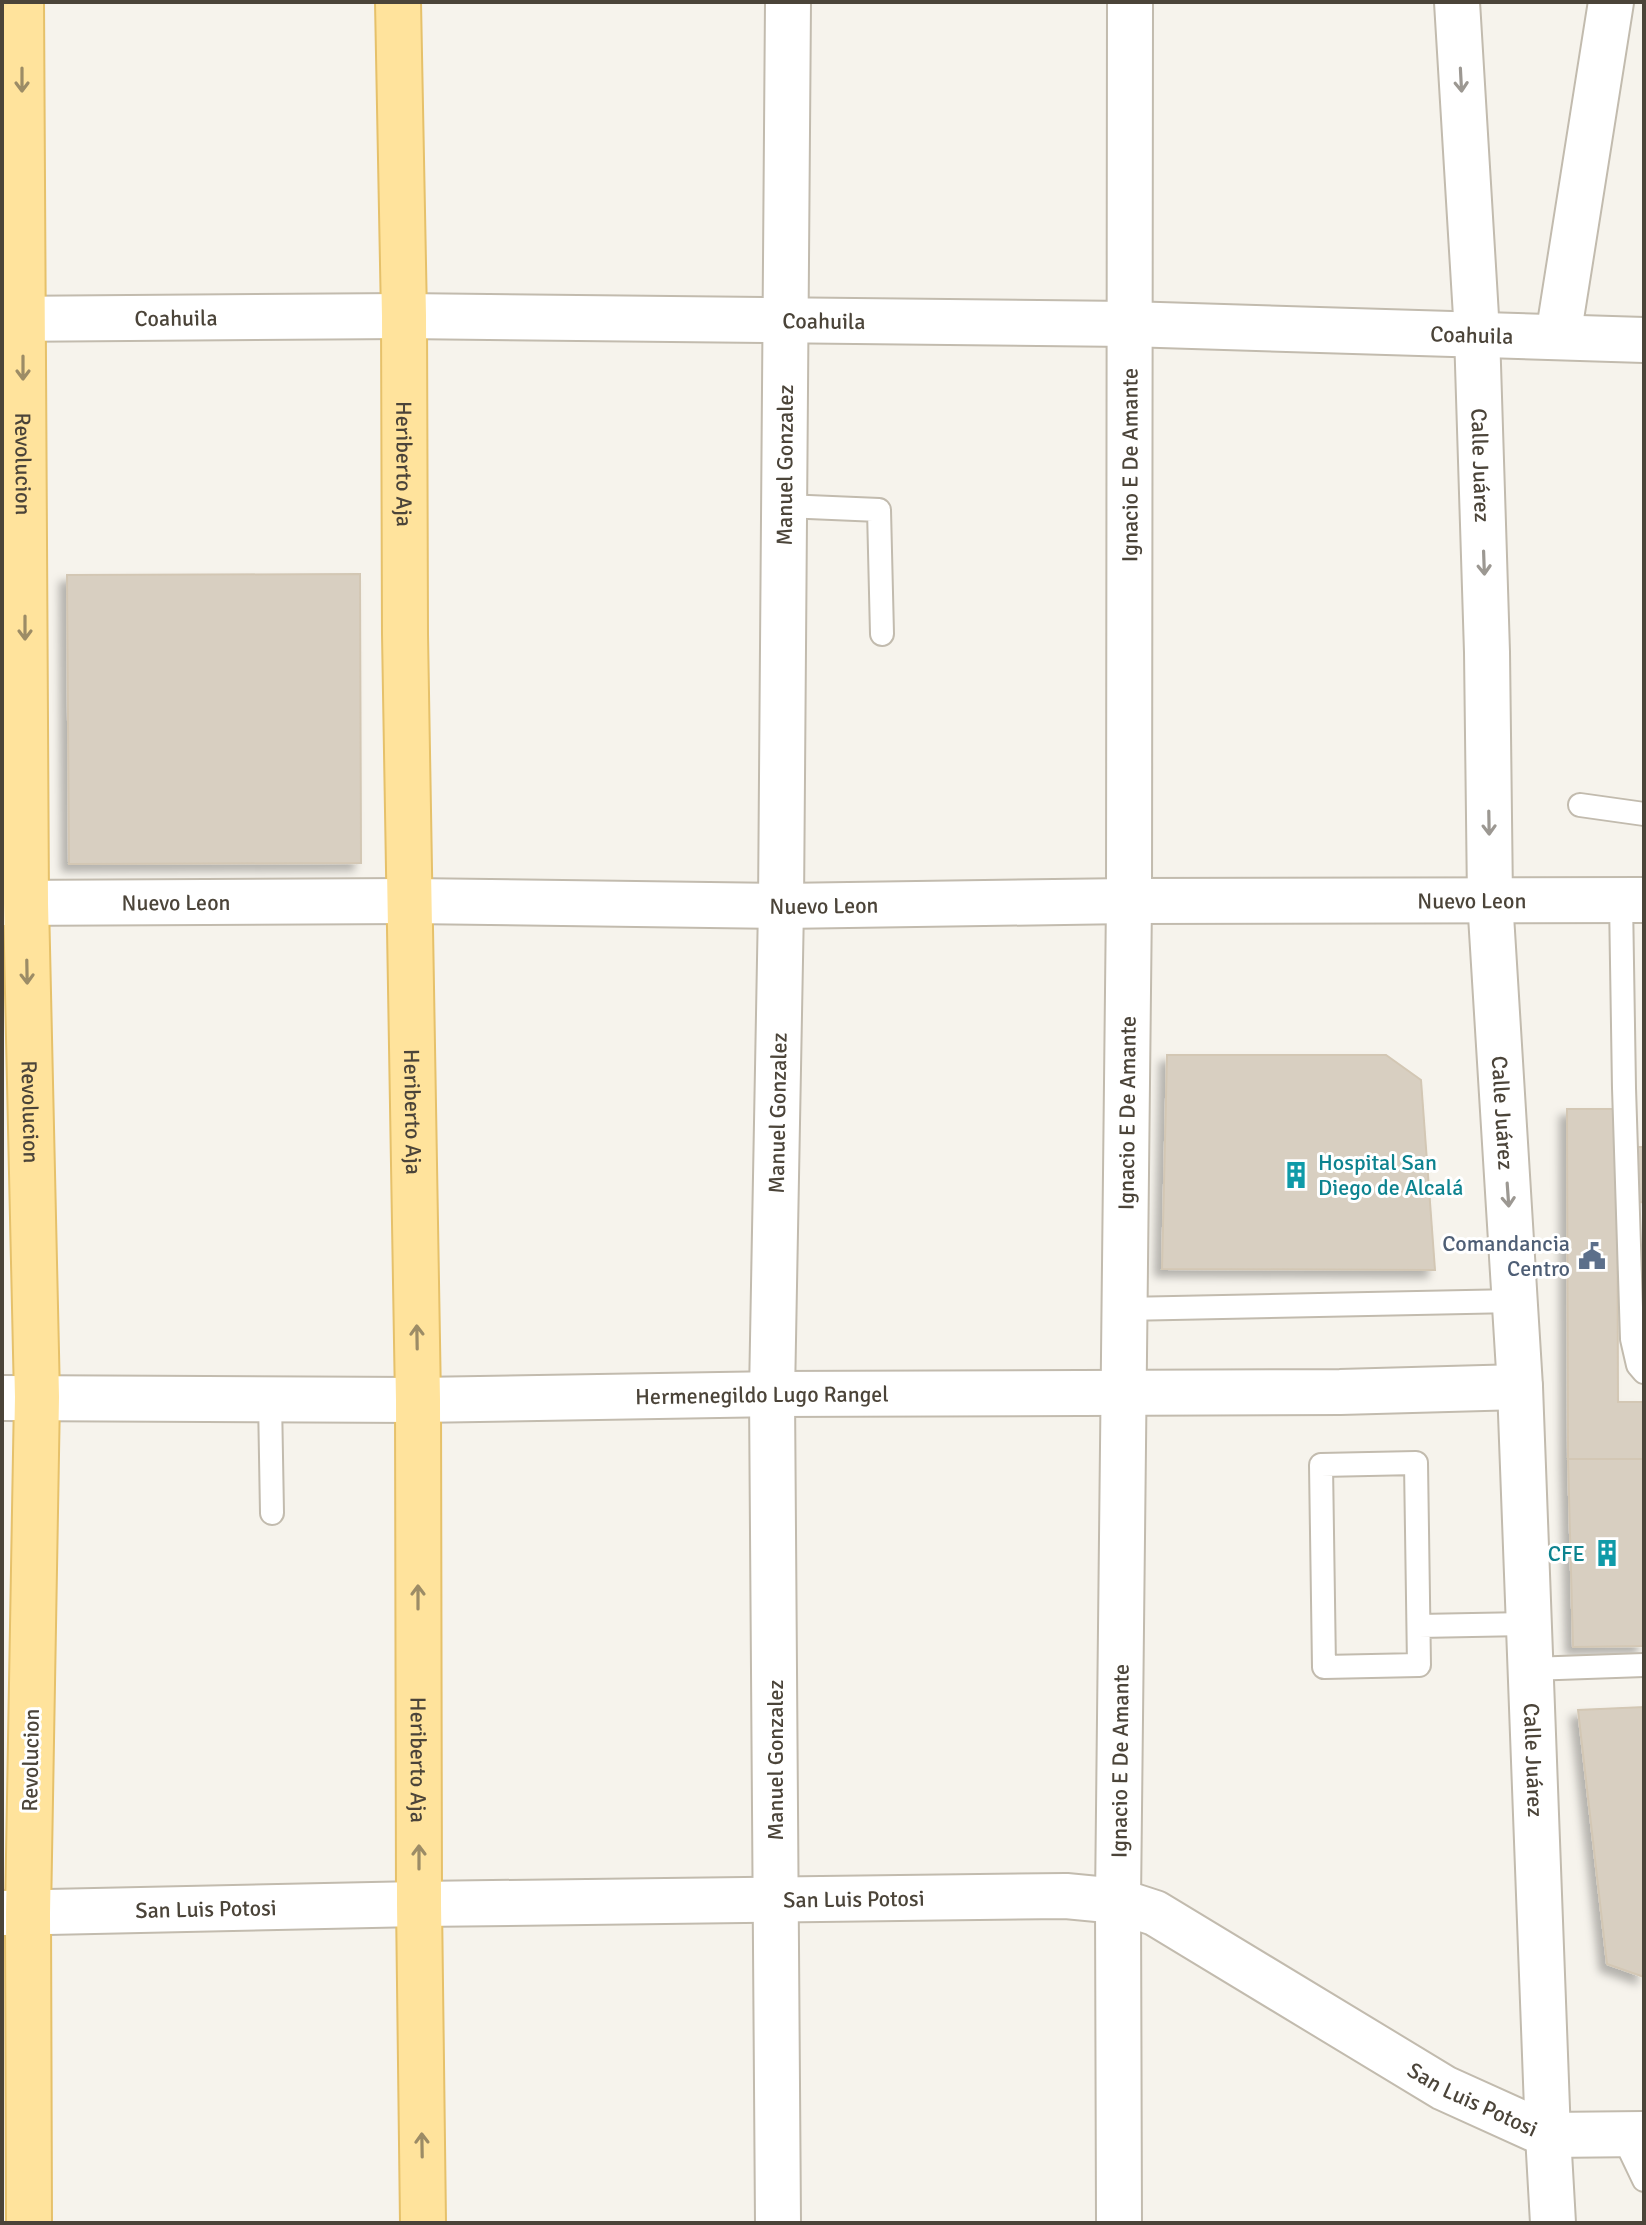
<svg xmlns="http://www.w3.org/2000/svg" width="1646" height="2225" font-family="Signika,sans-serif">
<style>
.building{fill:#d8cfc1;stroke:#d3c7b4;stroke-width:2;filter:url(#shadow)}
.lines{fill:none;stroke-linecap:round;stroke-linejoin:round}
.lane-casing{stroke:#c2bbae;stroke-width:26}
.street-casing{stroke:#c2bbae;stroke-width:48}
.primary-casing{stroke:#e6c16a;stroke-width:48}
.lane{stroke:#fff;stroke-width:22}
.street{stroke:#fff;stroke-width:44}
.primary{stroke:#ffe39c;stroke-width:44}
.oneway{stroke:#9c8c66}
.oneway2{stroke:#9c9892}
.labels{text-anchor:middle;stroke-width:6;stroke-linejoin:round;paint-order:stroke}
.street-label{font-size:22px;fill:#4b4439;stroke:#fff}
.culture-label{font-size:22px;fill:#0d838f;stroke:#fff;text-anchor:start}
.service-label{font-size:22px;fill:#4e5e75;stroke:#fff;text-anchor:end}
</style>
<defs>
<filter id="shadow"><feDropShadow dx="-7" dy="7" stdDeviation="4" flood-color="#0004"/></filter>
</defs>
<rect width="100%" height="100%" fill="#f6f3ec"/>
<!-- building -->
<path class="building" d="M360,574L361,863L69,864L67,575Z
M1167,1055H1386L1421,1080L1435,1270L1162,1269Z
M1567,1109H1617L1618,1402H1644V1459H1568Z
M1634,1147H1644V1202L1634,1203Z
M1568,1459H1644V1646L1573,1647Z
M1644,1707V1977L1607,1964L1578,1710Z"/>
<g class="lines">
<!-- lane casing -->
<g class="lane-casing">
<path id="lane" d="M785,506L879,510L882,634
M1580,805L1644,814
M1621,900L1624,1088L1632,1339L1638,1365L1644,1372
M1124,1309L1515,1301
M270,1400L272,1513
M1416,1463L1419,1665L1324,1667L1321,1465Z
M1419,1626L1528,1624
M1530,1669L1644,1665
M1622,2134L1644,2180"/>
</g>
<!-- street casing -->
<g class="street-casing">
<g id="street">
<path id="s1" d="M1457,2L1477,333L1487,652L1490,899L1520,1387L1548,2135L1553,2223"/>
<path id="s2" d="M2,319L404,316L1128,324L1644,340"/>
<path d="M1558,337L1611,2"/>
<path id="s3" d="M2,903L410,901L781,906L1129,901L1644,900"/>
<path id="s4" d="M2,1398L418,1400L772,1394L1340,1392L1520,1387"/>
<path id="s5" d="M2,1913L419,1904L1066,1896L1118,1901L1155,1913L1444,2088L1548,2135L1644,2134"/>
<path id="s6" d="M778,2223L772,1394L781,906L788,2"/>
<path id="s7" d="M1119,2223L1118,1901L1129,901L1130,2"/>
</g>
</g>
<!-- primary casing -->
<g class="primary-casing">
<g id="primary">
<path id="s8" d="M21,2L26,903L37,1397L28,1913L29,2223"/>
<path id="s9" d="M398,2L404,316L405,634L418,1400L419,1904L423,2223"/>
</g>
</g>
<!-- lane -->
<use href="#lane" class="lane"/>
<!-- street -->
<use href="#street" class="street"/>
<!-- primary -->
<use href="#primary" class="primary"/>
</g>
<!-- one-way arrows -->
<defs><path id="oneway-shaft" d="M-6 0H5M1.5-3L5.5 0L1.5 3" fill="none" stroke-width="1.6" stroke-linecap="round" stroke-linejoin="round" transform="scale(2)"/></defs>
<g class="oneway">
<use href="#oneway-shaft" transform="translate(22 80) rotate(90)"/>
<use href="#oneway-shaft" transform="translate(23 368) rotate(90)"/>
<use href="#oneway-shaft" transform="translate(25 628) rotate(90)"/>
<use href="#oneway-shaft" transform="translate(27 972) rotate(89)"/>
<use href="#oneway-shaft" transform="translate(417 1337) rotate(-91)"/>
<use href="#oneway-shaft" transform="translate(418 1597) rotate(-90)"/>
<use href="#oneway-shaft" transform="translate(419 1857) rotate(-90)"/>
<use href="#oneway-shaft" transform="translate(422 2145) rotate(-91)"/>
</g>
<g class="oneway2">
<use href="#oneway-shaft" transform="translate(1461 80) rotate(87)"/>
<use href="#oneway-shaft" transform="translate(1484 563) rotate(88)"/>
<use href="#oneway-shaft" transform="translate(1489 823) rotate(89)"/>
<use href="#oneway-shaft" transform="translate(1508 1195) rotate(86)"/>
</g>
<!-- icons -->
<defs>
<g id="building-bare" transform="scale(2.16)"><path d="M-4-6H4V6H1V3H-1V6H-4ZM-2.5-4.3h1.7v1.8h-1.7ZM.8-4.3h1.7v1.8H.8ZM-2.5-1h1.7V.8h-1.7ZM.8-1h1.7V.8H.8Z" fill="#0f9aa8" stroke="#fff" stroke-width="2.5" paint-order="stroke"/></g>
<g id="civic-bare" transform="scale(2.16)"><path d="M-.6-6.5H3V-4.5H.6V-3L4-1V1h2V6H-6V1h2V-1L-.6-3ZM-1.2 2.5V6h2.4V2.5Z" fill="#5c6f8a" stroke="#fff" stroke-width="2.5" paint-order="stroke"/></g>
</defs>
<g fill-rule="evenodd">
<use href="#building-bare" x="1296" y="1175"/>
<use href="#civic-bare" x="1592" y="1256"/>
<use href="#building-bare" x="1607" y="1553"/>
</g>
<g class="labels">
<!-- street labels -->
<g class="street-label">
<text dy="8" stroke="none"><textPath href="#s2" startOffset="174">Coahuila</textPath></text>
<text dy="8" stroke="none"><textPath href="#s2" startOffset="822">Coahuila</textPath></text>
<text dy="8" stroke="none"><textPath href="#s2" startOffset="1470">Coahuila</textPath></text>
<text dy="8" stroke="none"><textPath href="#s8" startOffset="462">Revolucion</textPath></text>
<text dy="8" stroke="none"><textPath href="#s9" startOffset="462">Heriberto Aja</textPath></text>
<text dy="8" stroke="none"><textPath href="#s6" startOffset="1758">Manuel Gonzalez</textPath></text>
<text dy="8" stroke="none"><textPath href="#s7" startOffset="1758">Ignacio E De Amante</textPath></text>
<text dy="8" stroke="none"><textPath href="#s1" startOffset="464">Calle Juárez</textPath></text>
<text dy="8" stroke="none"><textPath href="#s3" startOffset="1470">Nuevo Leon</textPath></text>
<text dy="8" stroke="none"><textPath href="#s3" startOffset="174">Nuevo Leon</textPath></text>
<text dy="8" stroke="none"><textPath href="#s3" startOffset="822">Nuevo Leon</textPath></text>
<text dy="8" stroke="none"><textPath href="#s9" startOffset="1110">Heriberto Aja</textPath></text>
<text dy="8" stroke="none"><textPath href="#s8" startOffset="1110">Revolucion</textPath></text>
<text dy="8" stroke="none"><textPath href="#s6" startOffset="1110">Manuel Gonzalez</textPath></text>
<text dy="8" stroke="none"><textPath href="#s7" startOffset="1110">Ignacio E De Amante</textPath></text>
<text dy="8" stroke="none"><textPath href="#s1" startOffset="1112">Calle Juárez</textPath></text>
<text dy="8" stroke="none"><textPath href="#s4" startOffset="760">Hermenegildo Lugo Rangel</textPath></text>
<text transform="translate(30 1760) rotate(-89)" y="8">Revolucion</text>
<text dy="8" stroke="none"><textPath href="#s9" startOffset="1758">Heriberto Aja</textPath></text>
<text transform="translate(775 1760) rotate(-90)" y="8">Manuel Gonzalez</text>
<text dy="8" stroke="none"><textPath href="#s7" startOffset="462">Ignacio E De Amante</textPath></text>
<text dy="8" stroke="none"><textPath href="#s1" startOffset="1760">Calle Juárez</textPath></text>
<text dy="8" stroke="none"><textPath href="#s5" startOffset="852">San Luis Potosi</textPath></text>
<text dy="8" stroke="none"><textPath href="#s5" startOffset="204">San Luis Potosi</textPath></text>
<text dy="8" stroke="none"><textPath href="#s5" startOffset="1524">San Luis Potosi</textPath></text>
</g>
<!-- culture labels -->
<g class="culture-label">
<text x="1318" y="1170">Hospital San<tspan x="1318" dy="25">Diego de Alcalá</tspan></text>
<text x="1585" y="1561" text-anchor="end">CFE</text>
</g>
<!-- service labels -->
<g class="service-label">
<text x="1570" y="1251">Comandancia<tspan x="1570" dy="25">Centro</tspan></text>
</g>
</g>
<!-- border -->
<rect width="1646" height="2225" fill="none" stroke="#4b4439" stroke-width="8"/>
</svg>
